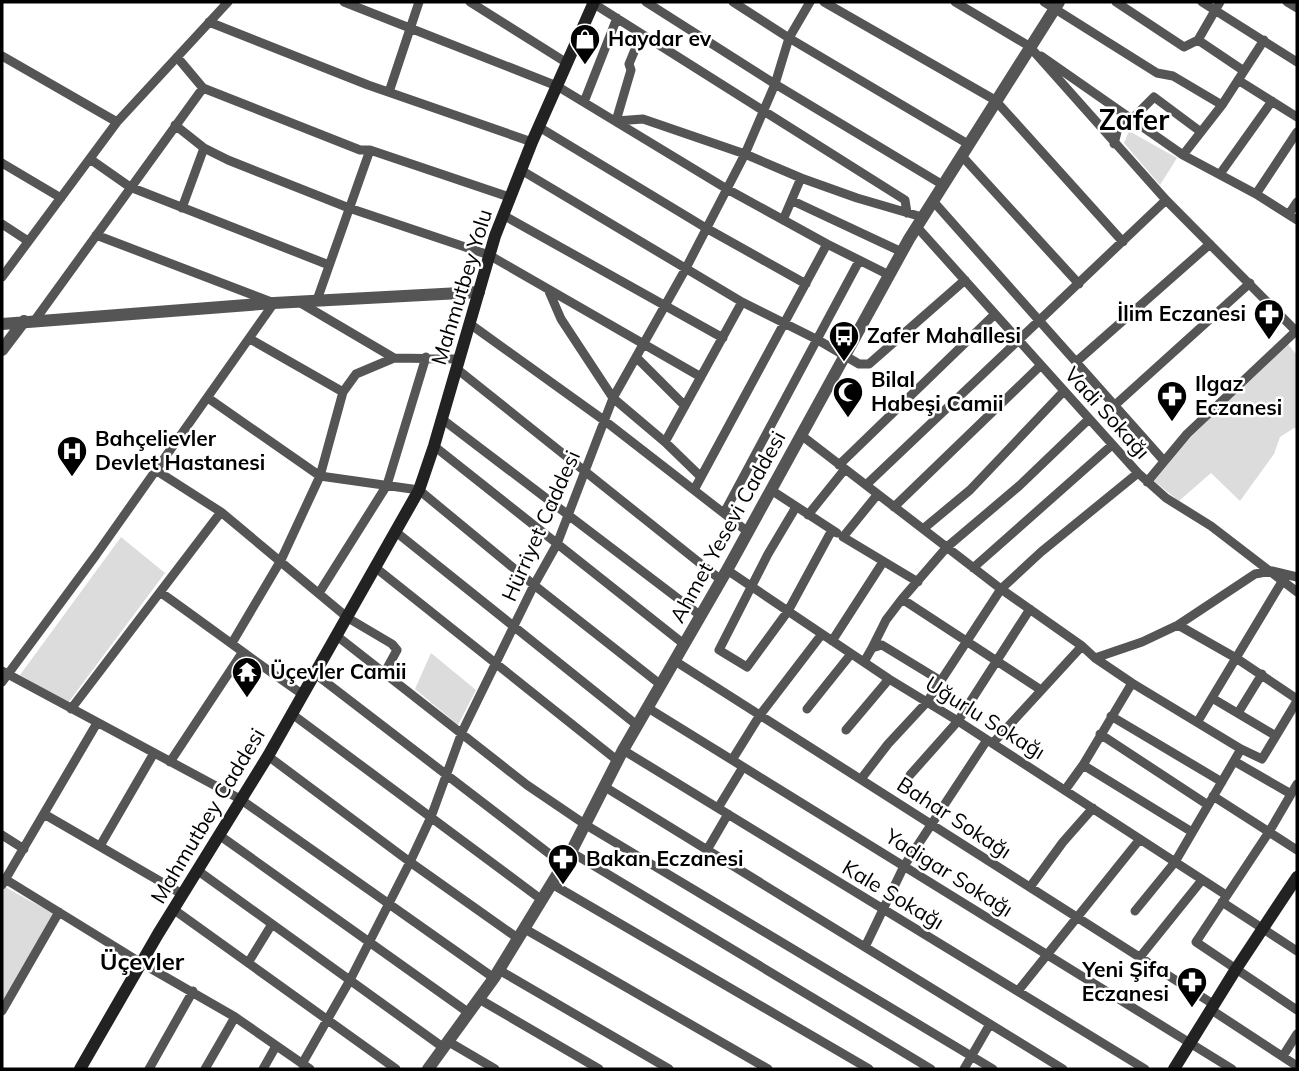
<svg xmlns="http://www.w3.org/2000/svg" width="1299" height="1071" font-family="Mulish,sans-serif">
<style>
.green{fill:#dcdcdc}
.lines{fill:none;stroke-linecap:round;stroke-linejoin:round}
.minor{stroke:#555;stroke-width:9}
.tertiary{stroke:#555;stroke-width:12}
.secondary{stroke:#222;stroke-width:12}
.labels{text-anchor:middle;stroke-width:5;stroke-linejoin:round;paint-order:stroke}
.poi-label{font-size:21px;font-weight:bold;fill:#000;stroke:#fff;text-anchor:start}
.street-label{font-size:21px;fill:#000;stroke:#fff}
.quarter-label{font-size:24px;font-weight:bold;fill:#000;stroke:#fff}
.district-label{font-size:28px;font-weight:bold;fill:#000;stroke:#fff}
</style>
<rect width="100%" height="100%" fill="#fff"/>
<!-- green -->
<path class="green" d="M1129,131L1177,158L1160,185L1124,143Z
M1287,343L1297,355V429L1294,428L1280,437L1274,454L1240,501L1211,473L1179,501L1154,481L1191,437Z
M121,537L165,573L68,703L20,675Z
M431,653L476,690L458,725L415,689Z
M5,887L54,914L2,1005V893Z"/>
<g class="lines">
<!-- minor -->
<path class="minor" d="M344,2L557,86L727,189L827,244L889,275
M470,2L567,63
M591,2L905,200L907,213
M646,2L775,84L943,185
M733,2L789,38L968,144
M824,2L995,100L1123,242
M955,2L1029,46L1166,200L1297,332
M1044,2L1157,73L1173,76L1222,105
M1116,2L1184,47L1198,40L1220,2
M1202,2L1297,62
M1287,2L1297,8
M209,22L368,85L532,142
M1198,40L1244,71
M2,56L117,122
M1041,56L1183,155L1256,194L1297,220
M177,57L203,88L360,150H370L509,197
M1238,80L1297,117
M389,92L419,2
M584,102L617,18
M616,121L643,119L745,154L801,178L857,198L922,217
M616,121L631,70L629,64L641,35
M175,125L204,148L228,160L349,208L489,255L701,377
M539,127L706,228L806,284
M1114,144L1118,128L1131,120L1154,97L1201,132
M961,155L1079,284
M1183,155L1222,105L1264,40
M90,159L130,187L329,265
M2,163L61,198
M521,170L742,302L818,340L859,364H869L965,280
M1220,174L1272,101
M1256,194L1297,132
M793,201L902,252
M933,201L1164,461
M182,208L204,148
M1289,214L1297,202
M503,215L723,338
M783,220L801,178
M2,224L28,241
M917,227L1138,473L1166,498L1211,526L1297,592
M2,277L117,122L228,2
M548,289L561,319L613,398L665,442L701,477
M317,300L370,150
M299,302L394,358
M35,320L203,88
M470,324L605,421L748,532
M250,339L343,392
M636,357L685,406
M1076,362L1210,244
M457,369L721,580
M208,398L320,476L419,490L534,585L661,685
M1115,405L1250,283
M442,419L701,616
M801,435L1001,589L1082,646L1095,658L1132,683L1241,749L1262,759L1297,701
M665,442L742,302
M434,446L685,645
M839,465L995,314
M157,471L221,512L348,618L392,644L397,650L385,672
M1147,482L1187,434L1296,331
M866,485L1166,200
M694,490L827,244
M771,490L837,533
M877,495L843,537L918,582
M796,507L768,554L719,650L747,667L788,611L832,530
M894,507L1041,365
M724,513L859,261
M808,515L845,469
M923,529L970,490L1064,391
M396,532L638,726
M376,568L618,761
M973,568L1112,445
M727,570L889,679L958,721L1226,895
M160,592C208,626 254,661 302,694
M319,593L387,485L426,357
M902,599L1041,690
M1178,625L1236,658L1283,580
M337,636L527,785L586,825L993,1069
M832,641L883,562
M232,643L281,560L320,476L343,392L356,374L394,358L459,359
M872,648L886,620L902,599L947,547L1019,486L1089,419
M1095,658L1142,642L1178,625L1255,574L1272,571L1297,577
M675,661L1213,1004
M864,662L872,648L882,645L941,681
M2,671L240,799L494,978
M314,673L564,865
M2,682L96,555L274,303L96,235
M1212,698L1276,736
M648,708L1232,1069
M71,709L221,512
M807,709L851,654
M1238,713L1262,674
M292,714L542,900
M1111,716L1222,782
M1198,721L1236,658L1297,699
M846,730L889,679
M1100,734L1208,805
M993,743L1082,646
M623,750L1145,1069
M268,756L410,862L519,939
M732,760L760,715L822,634
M1234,761L1291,794
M170,762L242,653
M1083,765L1192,832
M910,775L958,721L1030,609
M861,779L888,744L927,702L1001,589L1041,552L1138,473
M1297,784L1269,832L1196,942L1297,1010
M605,787L1063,1069
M1065,790L1083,765L1132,683
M1213,796L1297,850
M718,808L743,767
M44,814L182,894
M2,835L24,849
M219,835L469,1013
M100,846L154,753
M707,850L728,814
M571,852L931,1069
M197,870L444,1048
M5,879L143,964L235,1017L310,1069
M552,884L869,1069
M2,885L97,723
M1030,887L1063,842L1093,808
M1222,902L1297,951
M173,909L396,1069
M1135,911L1175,862L1241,749
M525,929L768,1069
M865,947L904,866L987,740
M1140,957L1202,880
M248,963L272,924
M499,970L669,1069
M1018,991L1140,839
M479,999L599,1069
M1210,1009L1297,1066
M2,1011L59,912
M449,1042L495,1069
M1283,1056L1297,1034
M302,1064L350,980L410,862L431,817L462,732L534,585L557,544L613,398L685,270L745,154L775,84L789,38L810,2
M149,1069L193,991
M205,1069L235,1017
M263,1069L276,1046
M964,1069L990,1024"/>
<!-- tertiary -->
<path class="tertiary" d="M2,324L274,303L479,292
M2,350L24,321
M428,1069L494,978L571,852L623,750L727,570L909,239L1059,2"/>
<!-- secondary -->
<path class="secondary" d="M80,1069L158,934L268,756L419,490L434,446L495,236L532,142L594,2
M1174,1069L1236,969L1297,877"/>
</g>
<!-- icons -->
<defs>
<g id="shop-pin" transform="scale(1.575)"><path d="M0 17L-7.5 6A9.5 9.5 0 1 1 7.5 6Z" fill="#000" stroke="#fff"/><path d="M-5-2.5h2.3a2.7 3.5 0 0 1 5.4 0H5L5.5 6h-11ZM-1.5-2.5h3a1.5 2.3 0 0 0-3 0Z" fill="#fff"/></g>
<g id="pharmacy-pin" transform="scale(1.575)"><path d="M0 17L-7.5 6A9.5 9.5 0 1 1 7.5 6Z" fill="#000" stroke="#fff"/><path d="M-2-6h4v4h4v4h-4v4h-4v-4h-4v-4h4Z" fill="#fff"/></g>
<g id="bus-pin" transform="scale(1.575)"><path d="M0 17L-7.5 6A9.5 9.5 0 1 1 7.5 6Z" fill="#000" stroke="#fff"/><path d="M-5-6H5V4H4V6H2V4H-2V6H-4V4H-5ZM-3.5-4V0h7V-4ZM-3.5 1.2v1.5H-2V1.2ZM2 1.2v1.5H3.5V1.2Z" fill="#fff"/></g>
<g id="mosque-pin" transform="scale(1.575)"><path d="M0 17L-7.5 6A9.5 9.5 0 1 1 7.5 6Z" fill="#000" stroke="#fff"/><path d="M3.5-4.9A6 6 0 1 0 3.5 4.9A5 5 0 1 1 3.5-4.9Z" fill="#fff"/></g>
<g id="hospital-pin" transform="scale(1.575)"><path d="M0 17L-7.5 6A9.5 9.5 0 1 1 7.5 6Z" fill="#000" stroke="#fff"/><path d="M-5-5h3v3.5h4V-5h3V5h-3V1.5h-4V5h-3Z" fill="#fff"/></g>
<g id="temple-pin" transform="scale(1.575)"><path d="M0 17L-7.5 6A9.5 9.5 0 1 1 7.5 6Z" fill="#000" stroke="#fff"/><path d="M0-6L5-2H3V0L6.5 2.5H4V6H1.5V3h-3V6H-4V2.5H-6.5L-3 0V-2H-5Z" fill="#fff"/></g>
</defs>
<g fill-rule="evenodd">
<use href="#shop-pin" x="585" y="39"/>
<use href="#pharmacy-pin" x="1269" y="314"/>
<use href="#bus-pin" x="844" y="336"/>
<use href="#mosque-pin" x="848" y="392"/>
<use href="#pharmacy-pin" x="1172" y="396"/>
<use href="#hospital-pin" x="72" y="451"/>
<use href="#temple-pin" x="247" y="672"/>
<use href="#pharmacy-pin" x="563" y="859"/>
<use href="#pharmacy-pin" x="1192" y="982"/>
</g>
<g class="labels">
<!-- poi labels -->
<g class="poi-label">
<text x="608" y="46">Haydar ev</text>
<text x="1246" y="321" text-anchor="end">İlim Eczanesi</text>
<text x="867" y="343">Zafer Mahallesi</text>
<text x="871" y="387">Bilal<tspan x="871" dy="24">Habeşi Camii</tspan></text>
<text x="1195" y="391">Ilgaz<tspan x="1195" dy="24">Eczanesi</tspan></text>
<text x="95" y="446">Bahçelievler<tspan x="95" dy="24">Devlet Hastanesi</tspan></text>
<text x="270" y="679">Üçevler Camii</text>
<text x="586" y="866">Bakan Eczanesi</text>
<text x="1169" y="977" text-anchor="end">Yeni Şifa<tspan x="1169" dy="24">Eczanesi</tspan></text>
</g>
<!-- street labels -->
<g class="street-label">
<text transform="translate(462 287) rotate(-73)" y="7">Mahmutbey Yolu</text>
<text transform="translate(1107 413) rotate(48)" y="7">Vadi Sokağı</text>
<text transform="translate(541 526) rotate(-66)" y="7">Hürriyet Caddesi</text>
<text transform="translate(728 527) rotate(-61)" y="7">Ahmet Yesevi Caddesi</text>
<text transform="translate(985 718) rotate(32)" y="7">Uğurlu Sokağı</text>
<text transform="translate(208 816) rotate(-59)" y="7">Mahmutbey Caddesi</text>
<text transform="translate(954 818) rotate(33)" y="7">Bahar Sokağı</text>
<text transform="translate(949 873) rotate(32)" y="7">Yadigar Sokağı</text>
<text transform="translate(893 895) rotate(31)" y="7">Kale Sokağı</text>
</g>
<!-- quarter labels -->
<g class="quarter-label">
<text x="142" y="970">Üçevler</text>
</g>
<!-- district labels -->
<g class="district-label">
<text x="1134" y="130">Zafer</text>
</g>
</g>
<!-- border -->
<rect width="1299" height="1071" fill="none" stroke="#000000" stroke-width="7"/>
</svg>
